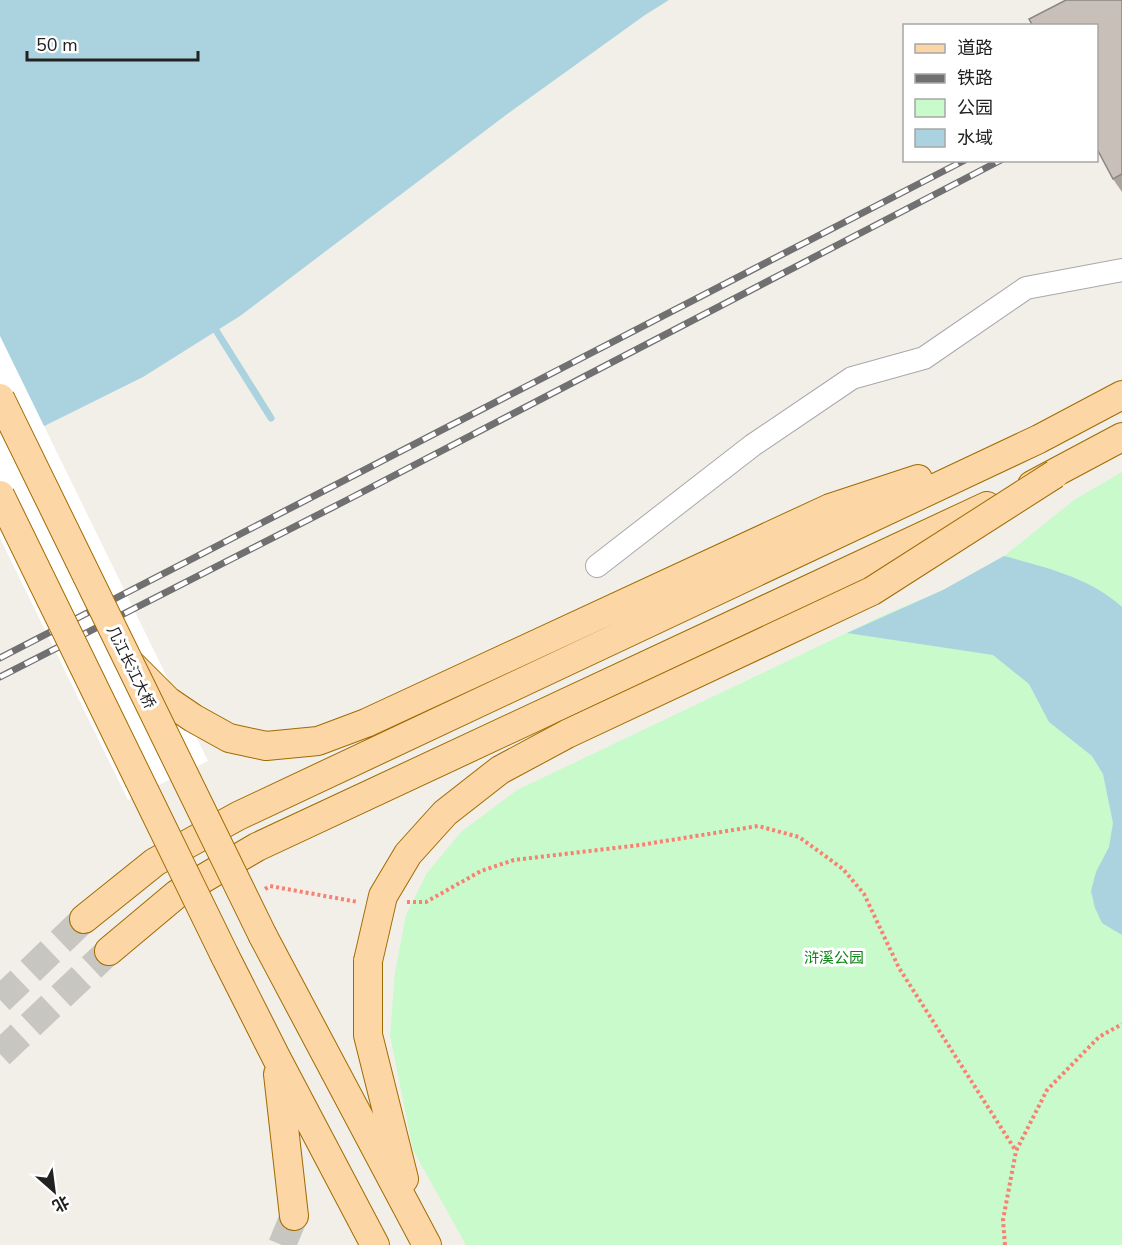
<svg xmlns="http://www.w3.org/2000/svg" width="1122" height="1245" font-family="'Nunito Sans','Noto Sans SC',sans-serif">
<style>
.park{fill:#c8facc}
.water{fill:#aad3df}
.pier{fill:#fff}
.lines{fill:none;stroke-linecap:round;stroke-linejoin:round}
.stream{stroke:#aad3df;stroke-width:7}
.major-tunnel{stroke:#c8c6c1;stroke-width:28;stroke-dasharray:28 14;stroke-linecap:butt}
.minor-casing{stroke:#a9a9a9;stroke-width:24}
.major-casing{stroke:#a06b00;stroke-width:30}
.path{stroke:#fa8072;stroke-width:4;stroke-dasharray:3 3;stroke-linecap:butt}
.minor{stroke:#fff;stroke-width:22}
.major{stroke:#fcd6a4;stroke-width:28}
.rail-casing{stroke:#707070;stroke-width:7}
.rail{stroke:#fff;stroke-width:4.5;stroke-dasharray:14;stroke-linecap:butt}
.major-bridge-casing{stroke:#a06b00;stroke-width:30;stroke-linecap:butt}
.major-bridge{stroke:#fcd6a4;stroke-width:28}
.wall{fill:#aba49e}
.building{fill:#c7bfb8;stroke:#8b8681;stroke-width:1.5}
.labels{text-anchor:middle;stroke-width:6;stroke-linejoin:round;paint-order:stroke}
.street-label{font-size:15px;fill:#222;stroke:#fff}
.park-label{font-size:15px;fill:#0c8416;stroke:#fff}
</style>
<rect width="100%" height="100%" fill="#f2efe9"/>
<!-- park -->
<path class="park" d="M1122,472V1245H466L413,1150L390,1035L395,972L406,915L427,873L461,832L517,790L882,616L943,590L1004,556L1074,500Z"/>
<!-- water -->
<path class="water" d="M0,0H669L645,15L506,115L240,316L143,377L0,448Z
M1004,556C1045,567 1091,578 1122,607V935L1102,923L1095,908L1091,891L1096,872L1109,847L1113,823L1103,774L1092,756L1049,722L1029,684L993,655L847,633L943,590Z"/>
<!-- pier -->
<path class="pier" d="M0,336L208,761L128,800L0,538Z"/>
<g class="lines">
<!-- stream -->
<path class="stream" d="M212,324L271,418"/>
<!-- major-tunnel -->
<path class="major-tunnel" d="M0,1000L84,919
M0,1054L109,951
M282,1245L294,1216"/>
<!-- minor casing -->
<g class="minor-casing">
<path id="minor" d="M597,566L753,445L852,378L924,358L1026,288L1122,270"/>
</g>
<!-- major casing -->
<g class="major-casing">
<path id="major" d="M1032,485L1122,437
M133,666L168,701L193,718L229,738L266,746L318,741L366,723L830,508L918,479
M84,919L155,862L238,816L1039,439L1122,395
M263,936L427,1245
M109,951L177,894L257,847L987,506
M225,956L276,1057L375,1245
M368,961V1035L404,1179
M278,1074L294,1216"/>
</g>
<!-- path -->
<path class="path" d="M265,889L270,886L358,902
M407,902H426L481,871L514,860L640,845L758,826L799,837L843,869L864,894L899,968L1016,1151
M1005,1245L1003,1220L1016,1151L1047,1090L1099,1037L1122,1024"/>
<!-- minor -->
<use href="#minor" class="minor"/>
<!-- major -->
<use href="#major" class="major"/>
<!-- rail casing -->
<g class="rail-casing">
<path id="rail" d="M0,658L965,160
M0,677L347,500L1001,160"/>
</g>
<!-- rail -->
<use href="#rail" class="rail"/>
<!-- major-bridge casing -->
<g class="major-bridge-casing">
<path id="major-bridge" d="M0,398L263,936
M0,495L225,956
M368,961L383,896L408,854L445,813L500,770L567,734L872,591L1055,474"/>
</g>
<!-- major-bridge -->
<use href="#major-bridge" class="major-bridge"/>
</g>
<!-- wall -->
<path class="wall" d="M1122,0V192L1113,179Z"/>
<!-- building -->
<path class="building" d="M1066,0H1122V174L1113,179L1096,147V26H1033L1029,19Z"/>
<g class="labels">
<!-- street labels -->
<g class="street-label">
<text transform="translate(131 667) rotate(64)" y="5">几江长江大桥</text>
</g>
<!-- park labels -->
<g class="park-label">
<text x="834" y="963">浒溪公园</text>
</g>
</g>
<!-- legend -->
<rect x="903" y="24" width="195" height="138" fill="#ffffff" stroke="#a7a7a7" stroke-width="1.5"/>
<rect x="915" y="44" width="30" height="9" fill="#fcd6a4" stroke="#a7a7a7" stroke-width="1.5"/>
<text x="957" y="54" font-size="18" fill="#222222">道路</text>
<rect x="915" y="74" width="30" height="9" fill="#707070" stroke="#a7a7a7" stroke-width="1.5"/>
<text x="957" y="84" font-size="18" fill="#222222">铁路</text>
<rect x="915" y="99" width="30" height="18" fill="#c8facc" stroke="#a7a7a7" stroke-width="1.5"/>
<text x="957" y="114" font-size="18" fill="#222222">公园</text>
<rect x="915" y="129" width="30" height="18" fill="#aad3df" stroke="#a7a7a7" stroke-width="1.5"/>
<text x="957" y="144" font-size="18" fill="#222222">水域</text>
<!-- north arrow -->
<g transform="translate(54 1191) rotate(152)" stroke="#ffffff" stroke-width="4.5" paint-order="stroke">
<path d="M0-4.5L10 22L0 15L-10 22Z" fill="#222222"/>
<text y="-9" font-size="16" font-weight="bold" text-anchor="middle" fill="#222222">北</text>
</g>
<!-- scale -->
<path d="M27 51v9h171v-9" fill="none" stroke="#222222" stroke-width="3"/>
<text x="36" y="51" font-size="18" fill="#222222" stroke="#ffffff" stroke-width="4.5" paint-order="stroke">50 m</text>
</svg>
